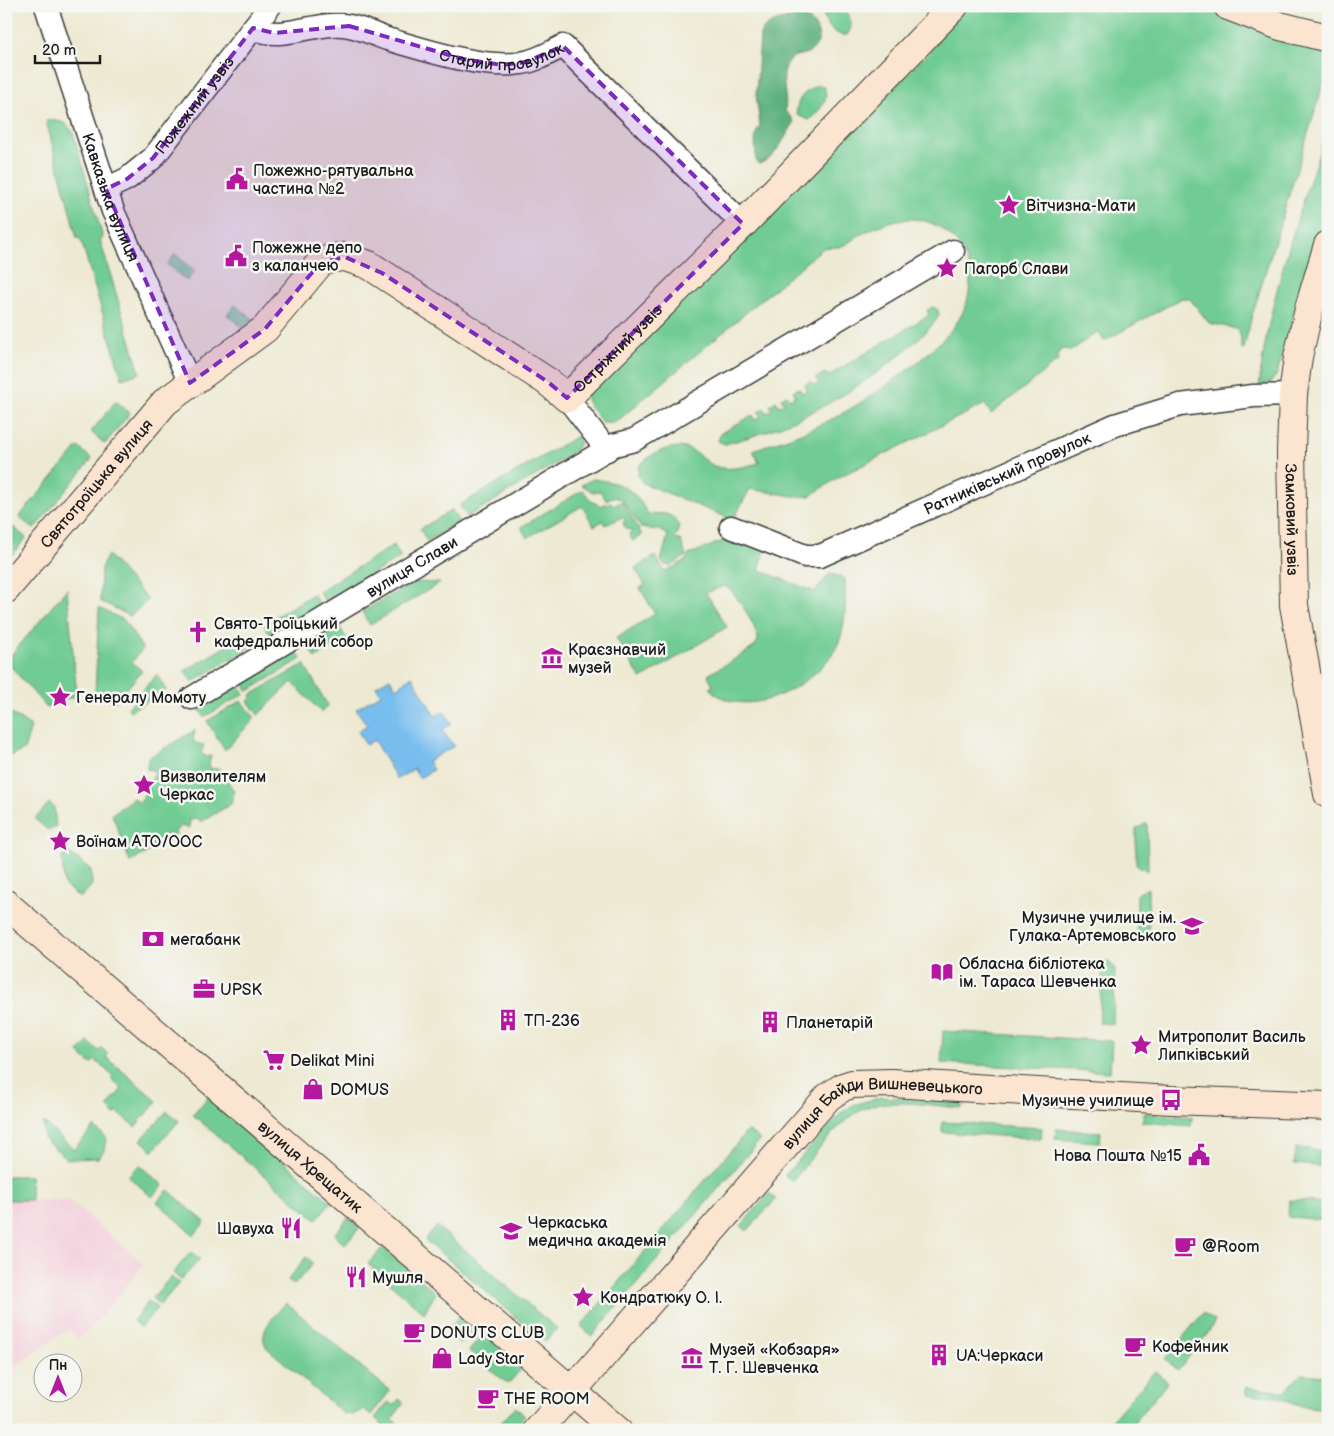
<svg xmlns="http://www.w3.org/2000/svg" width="1334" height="1436" font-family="'Balsamiq Sans',sans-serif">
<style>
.built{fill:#f4cfdc}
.green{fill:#71cc93;stroke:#467458}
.forest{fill:#5cb07d;stroke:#3c664c}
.water{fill:#77bdee;stroke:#4a6c85}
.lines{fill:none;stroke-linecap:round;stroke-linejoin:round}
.street-casing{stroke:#3b3b37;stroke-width:25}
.secondary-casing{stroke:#3b3b37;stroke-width:30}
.street{stroke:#fff;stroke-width:22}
.secondary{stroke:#fce5d0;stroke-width:28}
.marked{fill:#7b2cbf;fill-opacity:0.2;stroke:#7b2cbf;stroke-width:4;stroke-dasharray:10 6;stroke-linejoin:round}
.labels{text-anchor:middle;stroke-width:5;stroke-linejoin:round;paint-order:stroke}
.street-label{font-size:16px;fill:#1c1c1c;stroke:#f6f6f2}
.poi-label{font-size:16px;fill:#1c1c1c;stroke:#f6f6f2;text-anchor:start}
</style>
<rect width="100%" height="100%" fill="#f6f6f2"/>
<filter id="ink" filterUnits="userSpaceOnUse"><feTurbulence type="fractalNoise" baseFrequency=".02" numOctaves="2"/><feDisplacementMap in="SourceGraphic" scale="10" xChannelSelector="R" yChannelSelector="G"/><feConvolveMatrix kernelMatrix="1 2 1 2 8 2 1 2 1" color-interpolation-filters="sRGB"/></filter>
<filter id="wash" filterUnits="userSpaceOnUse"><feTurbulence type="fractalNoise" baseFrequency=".0096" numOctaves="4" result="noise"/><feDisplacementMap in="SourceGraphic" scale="20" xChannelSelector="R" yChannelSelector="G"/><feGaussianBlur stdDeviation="1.12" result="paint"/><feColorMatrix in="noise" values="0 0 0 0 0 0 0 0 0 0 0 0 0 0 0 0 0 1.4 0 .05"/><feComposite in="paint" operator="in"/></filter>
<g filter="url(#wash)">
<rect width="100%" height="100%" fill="#ede9d2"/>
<!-- built -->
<path class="built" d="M6,1200H68L144,1264L93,1326L78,1339L68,1329L6,1373Z"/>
<!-- green -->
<path class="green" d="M844,6C849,16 855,25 847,35C830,36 825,20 821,7Z
M967,6H1199L1235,22L1328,51V68L1251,319L1244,349H1241V337L1237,329L1209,323L1190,299L1182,298L1104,341L1098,331L1071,351L1067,349L1060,350L1057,357L1058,361L991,414L985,404L837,478L810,496L799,497L750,489L733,520L643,483L638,476L639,466C651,453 674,442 691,450C701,455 707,464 717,467C731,471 746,466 759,463L753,450C779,441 805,433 830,420C866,402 944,350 962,314C971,296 973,274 965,256C955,235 935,220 912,219C893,218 874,227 858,236C853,239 848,244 842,246C837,248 829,247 823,248L616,422H602L589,406L586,395L936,45L937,38Z
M819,85L824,87C830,101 819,111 809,120L797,115C795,100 806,89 819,85Z
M51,120L65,123L73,132L103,238L100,240L140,373L122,379L81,240L77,238L46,121Z
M1328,125V196L1277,374L1271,382L1259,387C1268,297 1301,211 1328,125Z
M175,254L195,271L187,281L167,265Z
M235,305L256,321L247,331L227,315Z
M933,307L938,310L939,315C932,328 918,339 907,349C855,394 792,427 725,444L718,441L721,433L753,415L755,420L761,417L758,412L764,408L767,413L772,410L770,405L776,401L779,406L784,403L781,398L787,395L790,399L796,396L793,391L799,388L802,393L807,390L805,385L810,381L814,386L819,382L816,378L825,373L828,376L929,315L927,310Z
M116,401L130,413L105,444L91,432Z
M579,435V445L570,455L467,517L460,505Z
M78,447L92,459L34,529L19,517Z
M593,479C623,483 635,489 648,515C663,513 670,511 679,525L677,534L673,538L681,541L686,556L671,566L664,565L661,560L668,535L659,530L641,528L622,499L612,497L606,500L600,491L593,492L581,485Z
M583,490L590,500L600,506L611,502L614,506L622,501L642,535L633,541L629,535L632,530L626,529L623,523L625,520L623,517L605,525L603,521L594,526L582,506L527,538L521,527Z
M452,510L459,522L427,541L420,529Z
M12,526L26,538L6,562V533Z
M735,536L766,548L759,570L815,592L830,573L845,579C845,599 847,624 838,644C820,683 746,726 709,688L713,686L708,675L753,648L758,641C758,629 735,589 724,586L706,593L727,627L641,679L616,638L655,614L640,588L645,585L635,568L655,556L665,572L686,560L688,555Z
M394,545L401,557L325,602L319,591Z
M108,555L148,600L130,616L100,601L101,568Z
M413,582L440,583L370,625L362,612Z
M67,589L77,696L61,700L47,708L6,661Z
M313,594L320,606L270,635L264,624Z
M99,608L124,620L143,649L132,662L142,671L115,702L95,695Z
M339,626L347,639L315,658L307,645Z
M246,634L253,646L192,682L185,671Z
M296,651L301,659L248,691L243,683Z
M304,664L328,706L321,712L292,682L258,715L248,701L252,698L251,695Z
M157,674L166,690L130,711L128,708Z
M239,685L244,694L204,717L199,709Z
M241,701L255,718L225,750L207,721Z
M6,710L31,727L24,750L6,758Z
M195,730L193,739L195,743L204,745L201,753L207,757L211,756L209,765L212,769H220L234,791L231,804L201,822L198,819L190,820L189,828L180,826L175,832L176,836L173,837L166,834L161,840L162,844L130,862L112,814L133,798L140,803L156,771L147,769L148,758Z
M49,803L54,807L56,826L48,830L35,819Z
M1147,823L1148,871L1136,865V829Z
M70,853L91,870L92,885L80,898L64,885L62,857Z
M1148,888L1149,940H1137V894Z
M1103,961L1110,963L1115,969L1113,1024L1099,1023Z
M943,1031L1112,1041L1110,1072L941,1063Z
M88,1042L99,1051L102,1048L108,1054L106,1057L157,1101L135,1127L117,1112L115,1115L107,1107L122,1089L111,1079L113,1076L95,1060L91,1064L78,1052Z
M208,1097L331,1202L316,1220L193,1115Z
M881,1097L963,1101L962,1108C934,1106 899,1099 871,1106C841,1115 812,1158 792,1182L785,1175L842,1112L853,1105Z
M167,1111L179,1121L153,1151L141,1140Z
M1143,1113L1192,1117L1191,1126L1142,1122Z
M43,1122L74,1149L94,1127L106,1137L104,1151L98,1158L67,1159L44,1139Z
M942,1122L1042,1128L1041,1139L942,1132Z
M1056,1129L1101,1132L1100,1142L1055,1139Z
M748,1130L760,1140L592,1336L581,1326Z
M1296,1148L1328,1151V1167L1294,1164Z
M139,1165L163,1185L152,1197L128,1176Z
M6,1176H30L31,1200H6Z
M168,1190L205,1222L194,1235L157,1202Z
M769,1193L776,1199L747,1231L741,1226Z
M1289,1200L1328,1203V1220L1288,1217Z
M348,1218L360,1227L345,1245L334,1235Z
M437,1226L557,1329L545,1342L425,1240Z
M383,1247L436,1293L424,1313L368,1264Z
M191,1252L200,1259L181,1280L173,1273Z
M306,1257L313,1263L294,1285L288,1280Z
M171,1277L179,1283L160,1305L152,1298Z
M149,1301L157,1308L141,1327L133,1321Z
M286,1303L390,1391L371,1415L364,1409L353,1415L344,1414L267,1348C256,1331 276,1315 286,1303Z
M1203,1313L1215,1321L1208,1333L1178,1370L1165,1359Z
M461,1314L476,1327L461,1344L446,1331Z
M484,1333L523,1367L508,1384L469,1351Z
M1155,1371L1168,1382L1127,1430H1103Z
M1301,1374L1328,1376V1409L1302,1406L1276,1396L1246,1395V1387L1285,1392Z
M399,1399L404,1403L392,1419L399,1425L395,1430H389L375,1418L388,1402L394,1406Z
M515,1407L525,1416L512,1430H495Z"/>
<!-- forest -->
<path class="forest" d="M800,16C815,18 827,40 811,51C803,57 790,53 786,66C780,82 788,96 785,111L792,118L794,123C784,137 777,158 759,164L756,160L755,141L756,133L760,126L756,95L760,35C767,18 786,20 800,16Z"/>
<!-- water -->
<path class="water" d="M412,676L435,716L444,711L452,724L442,730L454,746L428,761L433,770L419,778L413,768L411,771L397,779L374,740L366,745L358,731L367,725L356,709L381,694L376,686L390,678L396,688Z"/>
</g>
<g filter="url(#ink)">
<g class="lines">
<!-- street casing -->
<g class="street-casing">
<g id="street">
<path id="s1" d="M46,6L113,211L190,383"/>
<path id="s2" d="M253,28C283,42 313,22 343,25C358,26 372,34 387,39C422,49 485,70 521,63C536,61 549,53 563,46L743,224"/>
<path id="s3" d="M106,189L127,179L153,158L270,6"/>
<path d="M567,398L607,450"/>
<path id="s4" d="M731,527L805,556H820L1115,425L1180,405L1253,396L1293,395"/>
<path id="s5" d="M192,698L614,445L634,440L953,251"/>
</g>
</g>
<!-- secondary casing -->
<g class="secondary-casing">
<g id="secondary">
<path d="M1228,6L1280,26L1328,38"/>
<path id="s6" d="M1328,245L1310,305L1298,357L1293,395L1291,451L1294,605L1328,794"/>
<path id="s7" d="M6,589L165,402L265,329L320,263L332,258L345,257L369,265L548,382L567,398L743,224L954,6"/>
<path id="s8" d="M6,904L617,1430"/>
<path id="s9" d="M538,1430L828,1097L843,1087L852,1084L892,1083L1171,1100L1328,1106"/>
</g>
</g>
<!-- street -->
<use href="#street" class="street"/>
<!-- secondary -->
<use href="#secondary" class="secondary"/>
</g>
</g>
<!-- marked area -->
<path class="marked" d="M349,26L463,59L502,65L526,62L563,46L743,224L567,398L548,382L382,273L345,257L320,263L265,329L190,383L106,189L127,179L153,158L253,28L274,33Z"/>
<!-- icons -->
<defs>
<g id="civic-bare" transform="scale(1.725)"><path d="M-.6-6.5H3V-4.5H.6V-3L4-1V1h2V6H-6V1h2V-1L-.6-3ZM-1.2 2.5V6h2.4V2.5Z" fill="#b5179e" stroke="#f6f6f2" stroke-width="2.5" paint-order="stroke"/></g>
<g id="sight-bare" transform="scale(1.725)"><path d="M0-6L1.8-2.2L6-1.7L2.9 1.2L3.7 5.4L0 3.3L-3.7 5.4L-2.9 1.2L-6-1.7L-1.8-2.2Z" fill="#b5179e" stroke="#f6f6f2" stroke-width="2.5" paint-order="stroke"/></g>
<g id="church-bare" transform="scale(1.725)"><path d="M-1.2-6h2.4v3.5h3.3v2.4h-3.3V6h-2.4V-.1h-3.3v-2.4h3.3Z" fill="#b5179e" stroke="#f6f6f2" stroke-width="2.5" paint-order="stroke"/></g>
<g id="museum-bare" transform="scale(1.725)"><path d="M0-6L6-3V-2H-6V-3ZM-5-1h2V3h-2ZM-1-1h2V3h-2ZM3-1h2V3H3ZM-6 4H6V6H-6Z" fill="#b5179e" stroke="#f6f6f2" stroke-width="2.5" paint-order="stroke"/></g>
<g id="university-bare" transform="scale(1.725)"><path d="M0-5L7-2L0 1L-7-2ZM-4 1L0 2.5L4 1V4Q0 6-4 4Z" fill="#b5179e" stroke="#f6f6f2" stroke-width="2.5" paint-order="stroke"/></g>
<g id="bank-bare" transform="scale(1.725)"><path d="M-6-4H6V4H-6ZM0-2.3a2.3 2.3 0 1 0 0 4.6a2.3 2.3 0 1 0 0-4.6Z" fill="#b5179e" stroke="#f6f6f2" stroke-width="2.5" paint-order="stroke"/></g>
<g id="library-bare" transform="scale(1.725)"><path d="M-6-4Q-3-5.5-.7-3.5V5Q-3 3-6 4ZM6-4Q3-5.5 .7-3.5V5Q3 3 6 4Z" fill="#b5179e" stroke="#f6f6f2" stroke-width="2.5" paint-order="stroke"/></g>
<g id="office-bare" transform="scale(1.725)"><path d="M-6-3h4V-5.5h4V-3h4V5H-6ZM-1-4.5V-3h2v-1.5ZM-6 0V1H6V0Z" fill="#b5179e" stroke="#f6f6f2" stroke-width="2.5" paint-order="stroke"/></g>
<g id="building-bare" transform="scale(1.725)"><path d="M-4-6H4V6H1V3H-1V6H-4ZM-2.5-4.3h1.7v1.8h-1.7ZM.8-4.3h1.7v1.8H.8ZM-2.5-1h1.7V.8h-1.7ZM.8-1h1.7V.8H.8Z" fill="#b5179e" stroke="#f6f6f2" stroke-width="2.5" paint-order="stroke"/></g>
<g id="supermarket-bare" transform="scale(1.725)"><path d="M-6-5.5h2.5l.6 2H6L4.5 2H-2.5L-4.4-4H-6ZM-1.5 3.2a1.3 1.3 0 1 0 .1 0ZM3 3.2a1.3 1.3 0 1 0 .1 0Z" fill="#b5179e" stroke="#f6f6f2" stroke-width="2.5" paint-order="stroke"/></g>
<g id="shop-bare" transform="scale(1.725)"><path d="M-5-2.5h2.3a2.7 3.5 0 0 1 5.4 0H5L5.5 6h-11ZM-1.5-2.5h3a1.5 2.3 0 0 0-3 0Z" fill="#b5179e" stroke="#f6f6f2" stroke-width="2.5" paint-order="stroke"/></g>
<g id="bus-bare" transform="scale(1.725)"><path d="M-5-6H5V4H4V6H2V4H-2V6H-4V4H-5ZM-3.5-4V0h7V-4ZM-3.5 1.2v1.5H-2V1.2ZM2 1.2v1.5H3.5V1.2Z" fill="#b5179e" stroke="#f6f6f2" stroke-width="2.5" paint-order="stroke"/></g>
<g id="restaurant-bare" transform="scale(1.725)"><path d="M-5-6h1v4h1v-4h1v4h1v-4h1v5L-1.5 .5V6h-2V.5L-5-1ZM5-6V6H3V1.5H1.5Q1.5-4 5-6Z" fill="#b5179e" stroke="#f6f6f2" stroke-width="2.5" paint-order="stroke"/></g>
<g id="cafe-bare" transform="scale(1.725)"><path d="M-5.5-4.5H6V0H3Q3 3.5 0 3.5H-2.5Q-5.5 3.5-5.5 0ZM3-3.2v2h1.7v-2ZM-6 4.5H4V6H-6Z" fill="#b5179e" stroke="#f6f6f2" stroke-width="2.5" paint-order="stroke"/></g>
</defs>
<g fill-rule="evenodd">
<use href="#civic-bare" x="237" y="179"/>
<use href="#sight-bare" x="1009" y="205"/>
<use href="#civic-bare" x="236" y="256"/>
<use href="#sight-bare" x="947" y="268"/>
<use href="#church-bare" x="198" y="632"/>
<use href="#museum-bare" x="552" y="658"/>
<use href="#sight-bare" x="60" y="697"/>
<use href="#sight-bare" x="144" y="785"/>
<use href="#sight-bare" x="60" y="841"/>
<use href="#university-bare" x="1192" y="926"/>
<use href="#bank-bare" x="153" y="939"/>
<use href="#library-bare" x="942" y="972"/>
<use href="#office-bare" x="204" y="989"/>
<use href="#building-bare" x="508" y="1020"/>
<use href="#building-bare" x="770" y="1022"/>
<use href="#sight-bare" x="1141" y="1045"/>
<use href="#supermarket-bare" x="274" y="1060"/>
<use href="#shop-bare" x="313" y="1089"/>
<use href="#bus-bare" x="1171" y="1100"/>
<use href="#civic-bare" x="1199" y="1155"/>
<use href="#restaurant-bare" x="291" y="1228"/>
<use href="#university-bare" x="511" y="1231"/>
<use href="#cafe-bare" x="1185" y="1246"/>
<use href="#restaurant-bare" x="356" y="1277"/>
<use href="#sight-bare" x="583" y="1297"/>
<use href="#cafe-bare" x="414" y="1332"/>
<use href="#cafe-bare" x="1135" y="1346"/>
<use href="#building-bare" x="939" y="1355"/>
<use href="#shop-bare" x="442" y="1358"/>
<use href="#museum-bare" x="692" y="1358"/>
<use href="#cafe-bare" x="488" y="1398"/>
</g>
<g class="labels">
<!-- street labels -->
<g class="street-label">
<text dy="6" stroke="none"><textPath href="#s2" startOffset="256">Старий провулок</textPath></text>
<text dy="6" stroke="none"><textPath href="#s3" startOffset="124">Пожежний узвіз</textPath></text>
<text dy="6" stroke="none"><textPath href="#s1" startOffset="202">Кавказька вулиця</textPath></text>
<text dy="6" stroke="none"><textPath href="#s7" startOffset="816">Остріжний узвіз</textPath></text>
<text dy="6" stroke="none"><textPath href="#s4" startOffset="299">Ратниківський провулок</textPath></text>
<text dy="6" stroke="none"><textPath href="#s7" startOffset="139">Святотроїцька вулиця</textPath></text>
<text dy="6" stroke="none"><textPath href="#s6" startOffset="279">Замковий узвіз</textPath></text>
<text dy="6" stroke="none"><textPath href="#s5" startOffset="256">вулиця Слави</textPath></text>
<text dy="6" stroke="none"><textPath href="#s9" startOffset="488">вулиця Байди Вишневецького</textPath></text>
<text dy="6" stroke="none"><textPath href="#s8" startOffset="402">вулиця Хрещатик</textPath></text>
</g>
<!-- poi labels -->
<g class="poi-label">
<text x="253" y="176">Пожежно-рятувальна<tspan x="253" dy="18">частина №2</tspan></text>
<text x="1026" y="211">Вітчизна-Мати</text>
<text x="252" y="253">Пожежне депо<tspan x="252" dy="18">з каланчею</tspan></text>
<text x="964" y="274">Пагорб Слави</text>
<text x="214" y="629">Свято-Троїцький<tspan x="214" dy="18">кафедральний собор</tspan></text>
<text x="568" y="655">Краєзнавчий<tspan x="568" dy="18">музей</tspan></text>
<text x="76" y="703">Генералу Момоту</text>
<text x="160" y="782">Визволителям<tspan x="160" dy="18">Черкас</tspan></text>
<text x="76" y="847">Воїнам АТО/ООС</text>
<text x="1176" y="923" text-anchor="end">Музичне училище ім.<tspan x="1176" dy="18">Гулака-Артемовського</tspan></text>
<text x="170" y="945">мегабанк</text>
<text x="959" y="969">Обласна бібліотека<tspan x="959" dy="18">ім. Тараса Шевченка</tspan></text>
<text x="220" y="995">UPSK</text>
<text x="524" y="1026">ТП-236</text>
<text x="786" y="1028">Планетарій</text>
<text x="1158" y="1042">Митрополит Василь<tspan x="1158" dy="18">Липківський</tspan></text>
<text x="290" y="1066">Delikat Mini</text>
<text x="330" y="1095">DOMUS</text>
<text x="1154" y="1106" text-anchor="end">Музичне училище</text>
<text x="1182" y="1161" text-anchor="end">Нова Пошта №15</text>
<text x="528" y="1228">Черкаська<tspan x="528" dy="18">медична академія</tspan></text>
<text x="274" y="1234" text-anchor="end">Шавуха</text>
<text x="1202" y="1252">@Room</text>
<text x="372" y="1283">Мушля</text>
<text x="600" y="1303">Кондратюку О. І.</text>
<text x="430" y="1338">DONUTS CLUB</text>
<text x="1152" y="1352">Кофейник</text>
<text x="709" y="1355">Музей «Кобзаря»<tspan x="709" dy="18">Т. Г. Шевченка</tspan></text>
<text x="956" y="1361">UA:Черкаси</text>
<text x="458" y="1364">Lady Star</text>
<text x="504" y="1404">THE ROOM</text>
</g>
</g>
<!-- margin -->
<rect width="1334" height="1436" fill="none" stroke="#f6f6f2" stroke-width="25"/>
<!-- north arrow -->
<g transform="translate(58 1378)"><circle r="24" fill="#f6f6f2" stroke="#9f9f9c"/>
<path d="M0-4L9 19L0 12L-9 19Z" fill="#b5179e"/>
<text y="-8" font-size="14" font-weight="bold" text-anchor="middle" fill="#1c1c1c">Пн</text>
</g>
<!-- scale -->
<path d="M35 55v8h65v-8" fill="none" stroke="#1c1c1c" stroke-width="2.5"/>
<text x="42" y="55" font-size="15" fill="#1c1c1c" stroke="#f6f6f2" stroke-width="4" paint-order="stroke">20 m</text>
</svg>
